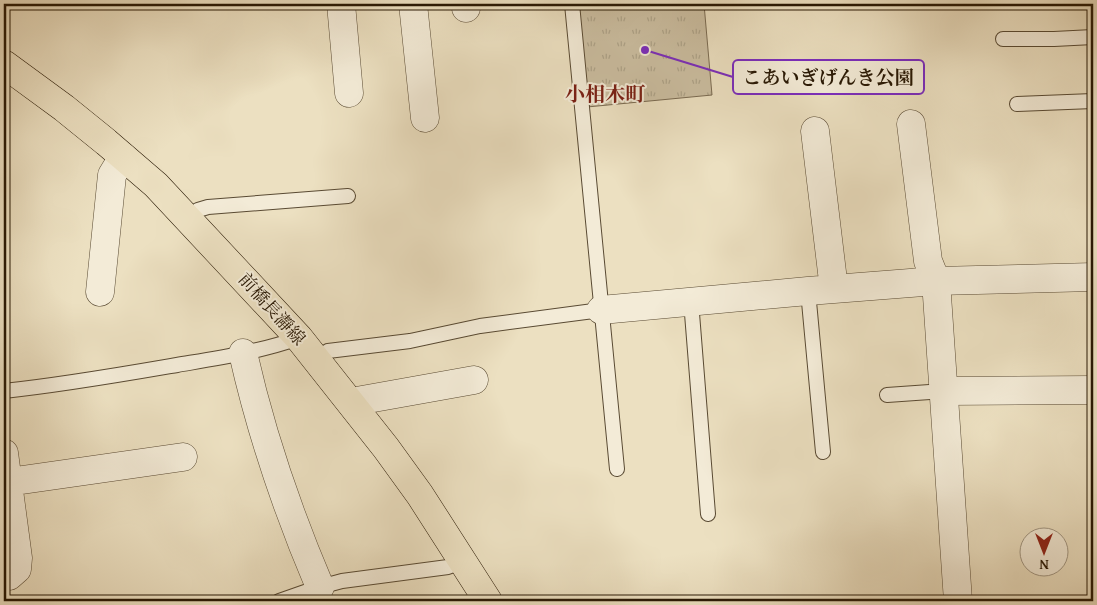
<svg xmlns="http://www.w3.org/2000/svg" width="1097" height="605" font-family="'Gentium Book Plus','Noto Serif JP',serif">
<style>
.park{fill:url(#park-tufts);stroke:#7a6b52}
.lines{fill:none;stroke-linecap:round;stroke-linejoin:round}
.service-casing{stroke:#594a33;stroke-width:16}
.minor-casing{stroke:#594a33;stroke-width:29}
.tertiary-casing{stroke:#594a33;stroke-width:29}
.primary-casing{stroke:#281804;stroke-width:29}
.service{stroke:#f3ebd7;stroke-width:14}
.minor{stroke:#f3ebd7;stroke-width:28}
.tertiary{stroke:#f3ebd7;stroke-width:28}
.primary{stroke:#ece0c1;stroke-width:28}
.labels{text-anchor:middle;stroke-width:4;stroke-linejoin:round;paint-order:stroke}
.street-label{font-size:18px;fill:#281804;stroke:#f3ebd7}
.quarter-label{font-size:20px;font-weight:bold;fill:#7a1f14;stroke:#f3ebd7}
.leader{fill:none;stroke:#7b2cbf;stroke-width:2}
.callout-dot{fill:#7b2cbf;stroke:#f3ebd7;stroke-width:2}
.callout{fill:#f3ebd7;stroke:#7b2cbf;stroke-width:2}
.callout-label{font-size:19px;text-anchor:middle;font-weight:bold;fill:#281804}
</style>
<defs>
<pattern id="park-tufts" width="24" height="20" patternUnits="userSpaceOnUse" patternTransform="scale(1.25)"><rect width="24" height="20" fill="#cbbea1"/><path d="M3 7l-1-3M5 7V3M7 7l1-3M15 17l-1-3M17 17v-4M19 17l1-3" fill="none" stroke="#aea389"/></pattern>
</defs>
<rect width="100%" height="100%" fill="#ece0c1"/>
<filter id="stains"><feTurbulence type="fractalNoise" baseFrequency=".004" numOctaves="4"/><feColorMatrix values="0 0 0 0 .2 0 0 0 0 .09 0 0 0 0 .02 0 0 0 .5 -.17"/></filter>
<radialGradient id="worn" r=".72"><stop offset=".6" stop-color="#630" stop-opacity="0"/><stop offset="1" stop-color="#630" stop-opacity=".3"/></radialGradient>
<!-- park -->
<path class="park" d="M578,4H704L712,95L587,107Z"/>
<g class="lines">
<!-- service casing -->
<g class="service-casing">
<path id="service" d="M572,4L617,469
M1003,39H1054L1093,37
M1017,104L1093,101
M188,219L198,210L208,207L348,196
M808,291L823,452
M691,301L708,514
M316,358L328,351L410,341L480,326L601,310
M4,391C62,385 119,375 177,365C218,358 259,352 299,338
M887,395L944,391
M279,601L316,588L342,581L448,567L462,562"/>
</g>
<!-- minor casing -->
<g class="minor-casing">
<path id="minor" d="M341,4L349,93
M413,4L425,118
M466,4V8
M911,124L928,261L936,281
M815,131L834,289
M100,292L112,175L123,157
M601,310L808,291L936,281L1093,277
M243,353C261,433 288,512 320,587
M944,391L1093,390
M351,402L474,380
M4,453L18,558L17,569L9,576H4
M8,482L183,457"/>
</g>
<!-- tertiary casing -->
<g class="tertiary-casing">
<path id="tertiary" d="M936,281L958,601"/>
</g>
<!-- primary casing -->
<g class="primary-casing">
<path id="primary" d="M4,64L64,108L106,142L156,185L299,338L386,448L420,495L488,601"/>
</g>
<!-- service -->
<use href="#service" class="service"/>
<!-- minor -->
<use href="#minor" class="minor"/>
<!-- tertiary -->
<use href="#tertiary" class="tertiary"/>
<!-- primary -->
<use href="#primary" class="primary"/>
</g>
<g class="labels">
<!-- street labels -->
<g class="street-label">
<text transform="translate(272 309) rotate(48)" y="6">前橋長瀞線</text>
</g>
<!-- quarter labels -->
<g class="quarter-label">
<text x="605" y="101">小相木町</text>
</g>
</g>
<!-- callouts -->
<path class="leader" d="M645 50L733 77"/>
<circle class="callout-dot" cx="645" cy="50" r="5"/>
<rect class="callout" x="733" y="60" width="191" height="34" rx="5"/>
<g class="callout-label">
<text x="828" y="84">こあいぎげんき公園</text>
</g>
<!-- margin -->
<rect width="1097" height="605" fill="none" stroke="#ece0c1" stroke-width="20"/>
<rect x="5" y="5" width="1087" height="595" fill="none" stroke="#281804" stroke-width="2.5"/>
<rect x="10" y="10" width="1077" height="585" fill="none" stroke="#281804"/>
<!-- north arrow -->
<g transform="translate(1044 552) rotate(180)"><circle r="24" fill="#f3ebd7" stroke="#a29783"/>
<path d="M0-4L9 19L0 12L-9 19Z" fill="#8f2418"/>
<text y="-8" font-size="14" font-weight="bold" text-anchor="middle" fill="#281804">N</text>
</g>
<rect width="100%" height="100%" filter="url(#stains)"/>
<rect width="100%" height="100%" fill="url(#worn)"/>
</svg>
